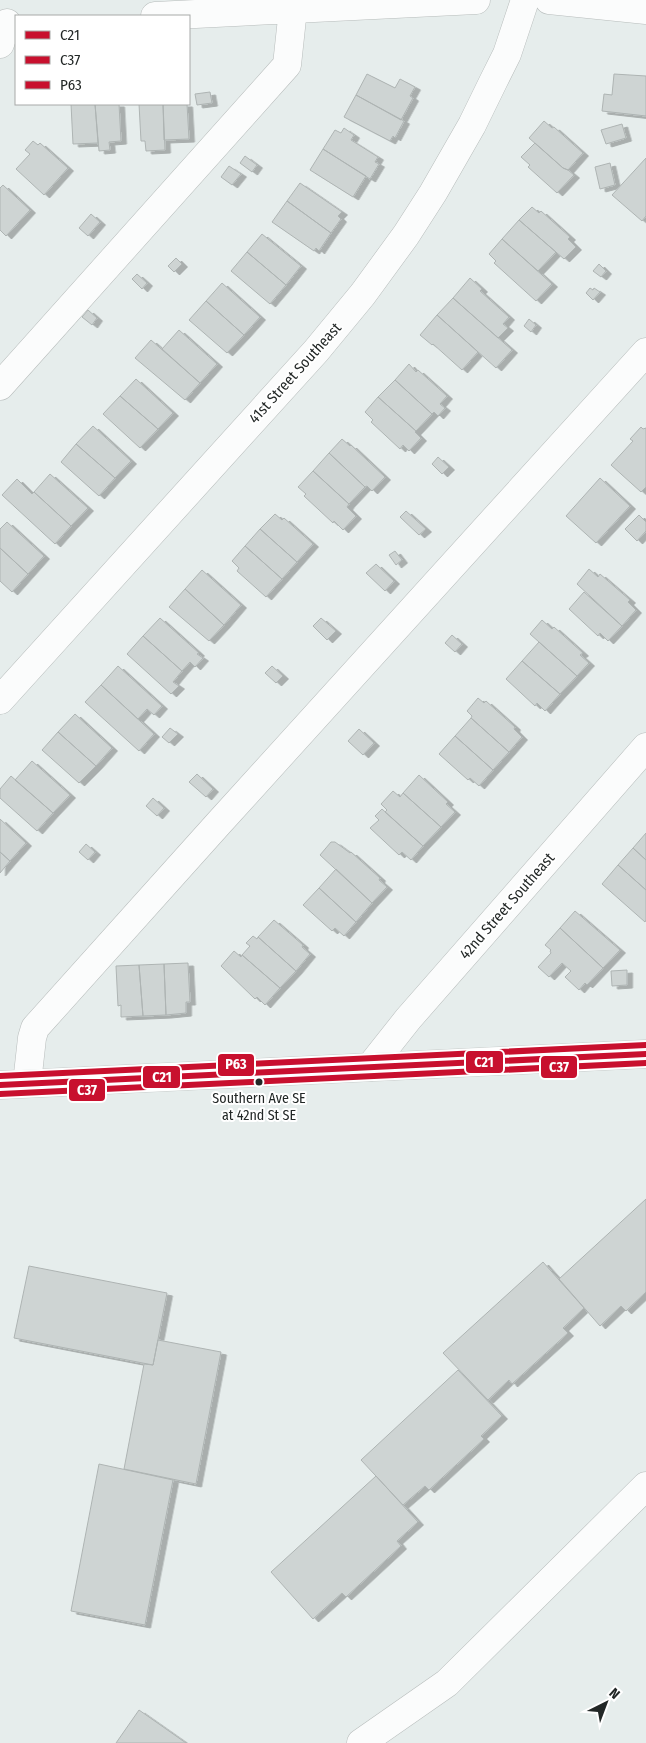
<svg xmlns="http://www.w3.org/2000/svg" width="646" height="1743" font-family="'Fira Sans Condensed',sans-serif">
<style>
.building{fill:#ced4d3;stroke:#aeb4b3;filter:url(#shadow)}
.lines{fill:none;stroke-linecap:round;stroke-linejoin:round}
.minor-casing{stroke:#b7bcbb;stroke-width:29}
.major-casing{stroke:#c6c9c8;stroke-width:29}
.minor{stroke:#fbfcfc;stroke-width:28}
.major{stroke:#dae4e3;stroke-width:28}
.bus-1-casing{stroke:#fff;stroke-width:10}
.bus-2-casing{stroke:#fff;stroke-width:10}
.bus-3-casing{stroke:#fff;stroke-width:10}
.bus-1{stroke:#c8102e;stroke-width:6}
.bus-2{stroke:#c8102e;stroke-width:6}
.bus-3{stroke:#c8102e;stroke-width:6}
.bus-dot{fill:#222726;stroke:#fff;stroke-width:2}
.labels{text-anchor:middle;stroke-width:4;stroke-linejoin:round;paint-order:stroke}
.bus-label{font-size:14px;fill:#222726;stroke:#fff}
.street-label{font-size:15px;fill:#222726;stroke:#fff}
.line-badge{stroke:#fff;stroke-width:2}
.badge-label{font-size:14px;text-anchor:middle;font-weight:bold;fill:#fff}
</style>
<defs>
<filter id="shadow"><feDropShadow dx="5.5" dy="3" stdDeviation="0" flood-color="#0004"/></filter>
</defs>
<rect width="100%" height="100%" fill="#e6edec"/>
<!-- building -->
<path class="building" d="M367,74L395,88L400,79L415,87L410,96L413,98L401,120L356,95Z
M614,74L646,76V116L602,111L604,94L612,95Z
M210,92L212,103L197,105L195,94Z
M356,95L404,121L395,138L393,136L390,141L344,117Z
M71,104H95L98,143L73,144Z
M95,104H119L121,141L109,142L110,150L99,151Z
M139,104H163L165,150L146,151L145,141H141Z
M163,104H187L189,139L164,140Z
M544,121L552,128L554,127L583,153L568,170L563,168L529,138Z
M622,124L626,138L606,144L601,130Z
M344,128L354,135L351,140L378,157L375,162L379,164L370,179L323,149L335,130L341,133Z
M33,141L38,145L40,143L68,168L44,195L16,169L30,154L25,150Z
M535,143L563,168L568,170L574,175L557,193L528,167L530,165L521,157Z
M323,149L366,176L353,197L310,170Z
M245,156L257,165L252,172L240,163Z
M646,158V216L642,221L612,195Z
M610,163L615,185L600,189L595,167Z
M229,166L241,174L232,185L221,177Z
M300,183L342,212L338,216L341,219L331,233L287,201Z
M3,185L30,210L6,236L0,230V188Z
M287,201L331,233L319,251L316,248L314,251L272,222Z
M532,207L539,213L541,211L570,237L568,239L576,247L564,259L519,220Z
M91,214L100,222L88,236L79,228Z
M519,220L556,252L538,271L502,239Z
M262,234L301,266L286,285L247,252Z
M502,239L552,284L536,301L494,263L496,261L489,254Z
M247,252L286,285L270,304L231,271Z
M176,258L182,264L174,272L168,266Z
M599,264L606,271L601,277L593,271Z
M137,274L147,283L142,289L132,279Z
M470,278L482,289L480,291L509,317L503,324L508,328L498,338L453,298Z
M222,283L260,317L244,335L206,301Z
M590,288L593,290L594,288L600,292L593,300L586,293Z
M453,298L512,350L496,368L437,315Z
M206,301L244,335L227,353L189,320Z
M88,310L97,318L92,325L82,317Z
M437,315L478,352L462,370L433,344L432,345L420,335Z
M529,319L536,325L531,332L524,326Z
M179,330L217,364L200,383L162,349Z
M151,340L200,383L185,400L135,358Z
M409,364L416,372L418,370L447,396L440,404L445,408L438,416L434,412L432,414L395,380Z
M136,379L173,413L158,429L120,396Z
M395,380L432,414L416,431L378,397Z
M120,396L158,429L140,448L103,414Z
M378,397L416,431L415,432L421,438L409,451L403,445L400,449L371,422L373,420L365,412Z
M93,426L131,461L115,478L76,444Z
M641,427L643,429L646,428V487L641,492L611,465L633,441L630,439Z
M342,439L350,446L351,445L385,477L372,491L367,486L365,487L329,453Z
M76,444L115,478L99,496L61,462Z
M329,453L365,487L349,504L313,471Z
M438,457L449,467L442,474L432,464Z
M313,471L349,504L347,507L356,516L343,530L334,521L333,523L304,496L306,494L298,487Z
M50,474L88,508L71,526L34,492Z
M600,478L630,506L596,543L566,516Z
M17,479L32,494L34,492L71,526L55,544L2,495Z
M406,511L426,529L419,535L400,517Z
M275,514L282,520L284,518L313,544L297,562L260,529Z
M639,515L646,522V531L637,541L625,529Z
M7,522L44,556L28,574L0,548V529Z
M260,529L297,562L282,579L245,546Z
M245,546L282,579L266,597L237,571L239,568L232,561Z
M0,548L28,574L12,592L0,581Z
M395,551L402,560L396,565L389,555Z
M376,564L394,581L385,591L366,573Z
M589,569L598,577L600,574L630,600L628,602L636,610L622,626L577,584Z
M202,570L241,605L224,625L185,589Z
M185,589L224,625L209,641L169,607Z
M584,592L622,626L608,641L600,633L598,636L569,609Z
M160,618L199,653L197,654L203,658L195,667L190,662L182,671L143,636Z
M321,618L336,631L327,640L313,626Z
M542,620L552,629L554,627L583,653L580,655L589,663L577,676L530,634Z
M452,635L462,644L455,652L445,643Z
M143,636L182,671L173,682L179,686L171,694L127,654Z
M539,642L577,676L560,694L522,661Z
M522,661L560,694L545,711L537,703L535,706L506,679Z
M118,666L162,706L154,715L147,709L138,719L101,685Z
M272,666L283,676L276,683L265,673Z
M101,685L154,734L139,751L85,702Z
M478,698L484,703L486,701L515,727L514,729L522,737L509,752L471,718L472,716L467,711Z
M75,714L112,748L96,766L58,732Z
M471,718L509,752L493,770L455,736Z
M170,728L178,734L169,743L162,737Z
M359,729L374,743L363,755L348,741Z
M58,732L96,766L79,783L42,750Z
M455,736L493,770L479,786L470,778L468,780L439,754Z
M32,761L70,795L53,813L15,780Z
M197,774L213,789L206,797L189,782Z
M419,775L448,802L446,804L455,812L441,827L403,793Z
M11,776L53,813L37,831L0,798V789Z
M393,791L400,797L403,793L441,827L423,846L385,812L387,810L381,804Z
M153,798L164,808L157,816L146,806Z
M382,809L423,846L411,860L402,852L399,855L370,828L379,820L375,816Z
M0,819L26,843L10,861L0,852Z
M646,833V860L633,848Z
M331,842H335L350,853L351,852L380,878L379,880L387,887L372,903L320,855Z
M86,844L95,852L88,860L79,852Z
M633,848L646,860V890L618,865Z
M0,852L10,861L0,873Z
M618,865L646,890V920L645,922L602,884Z
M336,869L372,903L356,922L319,888Z
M319,888L356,922L344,936L335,928L332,931L303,905Z
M575,911L620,950L603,968L560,928Z
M274,920L303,945L302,947L310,954L296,971L258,937Z
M560,928L603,968L587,985L585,983L579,990L565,977L571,971L562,963L549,977L538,967L551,953L550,951L551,950L545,945Z
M253,936L257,939L258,937L296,971L280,988L242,955L250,946L246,943Z
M234,951L241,957L242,955L280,988L265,1005L257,997L255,999L221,966Z
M188,963L190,1002H186V1013L166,1015L164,964Z
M164,964L166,1015L143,1016L139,965Z
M139,965L143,1016L121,1017V1005L118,1006L116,966Z
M627,970V985L612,986L611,971Z
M646,1199V1292L626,1311L621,1306L600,1326L559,1279Z
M543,1262L584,1308L563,1328L568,1333L512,1384L509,1380L488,1400L443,1353Z
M29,1266L167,1293L153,1365L14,1338Z
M158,1340L221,1352L196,1484L124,1469L144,1364L153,1365Z
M458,1370L502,1416L481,1436L484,1439L429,1490L425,1486L403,1505L361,1460Z
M99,1464L173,1480L145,1625L71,1611Z
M376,1476L418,1522L397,1541L401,1546L346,1597L342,1593L313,1619L271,1572Z
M139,1710L186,1743H116Z"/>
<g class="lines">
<!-- minor casing -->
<g class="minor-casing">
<path id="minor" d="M549,0L646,10
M155,16L476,0
M0,44L7,23
M0,386L287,65L293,9
M0,700L316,351L363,294L406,235L433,193L472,125L493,82L507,54L525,0
M370,1067L408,1019L646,747
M27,1083L32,1038L35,1028L218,824L646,352
M361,1743L447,1683L646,1486"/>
</g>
<!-- major casing -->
<g class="major-casing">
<path id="major" d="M0,1085L646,1054"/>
</g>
<!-- minor -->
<use href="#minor" class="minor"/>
<!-- major -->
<use href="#major" class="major"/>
<!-- bus-1 casing -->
<g class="bus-1-casing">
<path id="bus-1" d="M0,1085L646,1054"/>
</g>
<!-- bus-2 casing -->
<g class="bus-2-casing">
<path id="bus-2" d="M0,1094L646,1063"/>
</g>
<!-- bus-3 casing -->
<g class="bus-3-casing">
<path id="bus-3" d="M0,1076L646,1045"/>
</g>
<!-- bus-1 -->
<use href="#bus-1" class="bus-1"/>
<!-- bus-2 -->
<use href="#bus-2" class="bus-2"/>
<!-- bus-3 -->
<use href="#bus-3" class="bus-3"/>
</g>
<!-- markers -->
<circle class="bus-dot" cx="259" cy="1082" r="4.5"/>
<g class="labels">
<!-- bus labels -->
<g class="bus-label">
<text x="259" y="1103">Southern Ave SE<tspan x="259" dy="17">at 42nd St SE</tspan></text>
</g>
<!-- street labels -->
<g class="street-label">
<text transform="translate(295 373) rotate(-48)" y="5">41st Street Southeast</text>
<text transform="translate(507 906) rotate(-49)" y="5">42nd Street Southeast</text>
</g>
</g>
<g class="line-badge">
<rect x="465" y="1050" width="39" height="24" rx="5" fill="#c8102e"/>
<rect x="217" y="1053" width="38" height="24" rx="5" fill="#c8102e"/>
<rect x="540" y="1055" width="38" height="24" rx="5" fill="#c8102e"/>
<rect x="142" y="1065" width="39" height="24" rx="5" fill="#c8102e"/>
<rect x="68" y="1078" width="38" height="24" rx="5" fill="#c8102e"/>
</g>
<g class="badge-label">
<text x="484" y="1067">C21</text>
<text x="236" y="1069">P63</text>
<text x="559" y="1072">C37</text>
<text x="162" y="1082">C21</text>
<text x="87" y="1095">C37</text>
</g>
<!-- legend -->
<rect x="15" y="15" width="175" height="90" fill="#ffffff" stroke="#a7a9a8"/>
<rect x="25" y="31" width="25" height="8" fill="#c8102e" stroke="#a7a9a8"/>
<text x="60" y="40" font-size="15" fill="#222726">C21</text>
<rect x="25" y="56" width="25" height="8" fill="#c8102e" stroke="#a7a9a8"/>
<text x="60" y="65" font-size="15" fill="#222726">C37</text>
<rect x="25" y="81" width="25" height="8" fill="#c8102e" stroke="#a7a9a8"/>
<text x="60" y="90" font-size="15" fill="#222726">P63</text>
<!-- north arrow -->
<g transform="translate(606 1703) rotate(42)" stroke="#ffffff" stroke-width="4" paint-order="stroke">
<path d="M0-4L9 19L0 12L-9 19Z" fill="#222726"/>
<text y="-8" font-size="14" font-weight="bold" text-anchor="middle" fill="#222726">N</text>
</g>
</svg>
